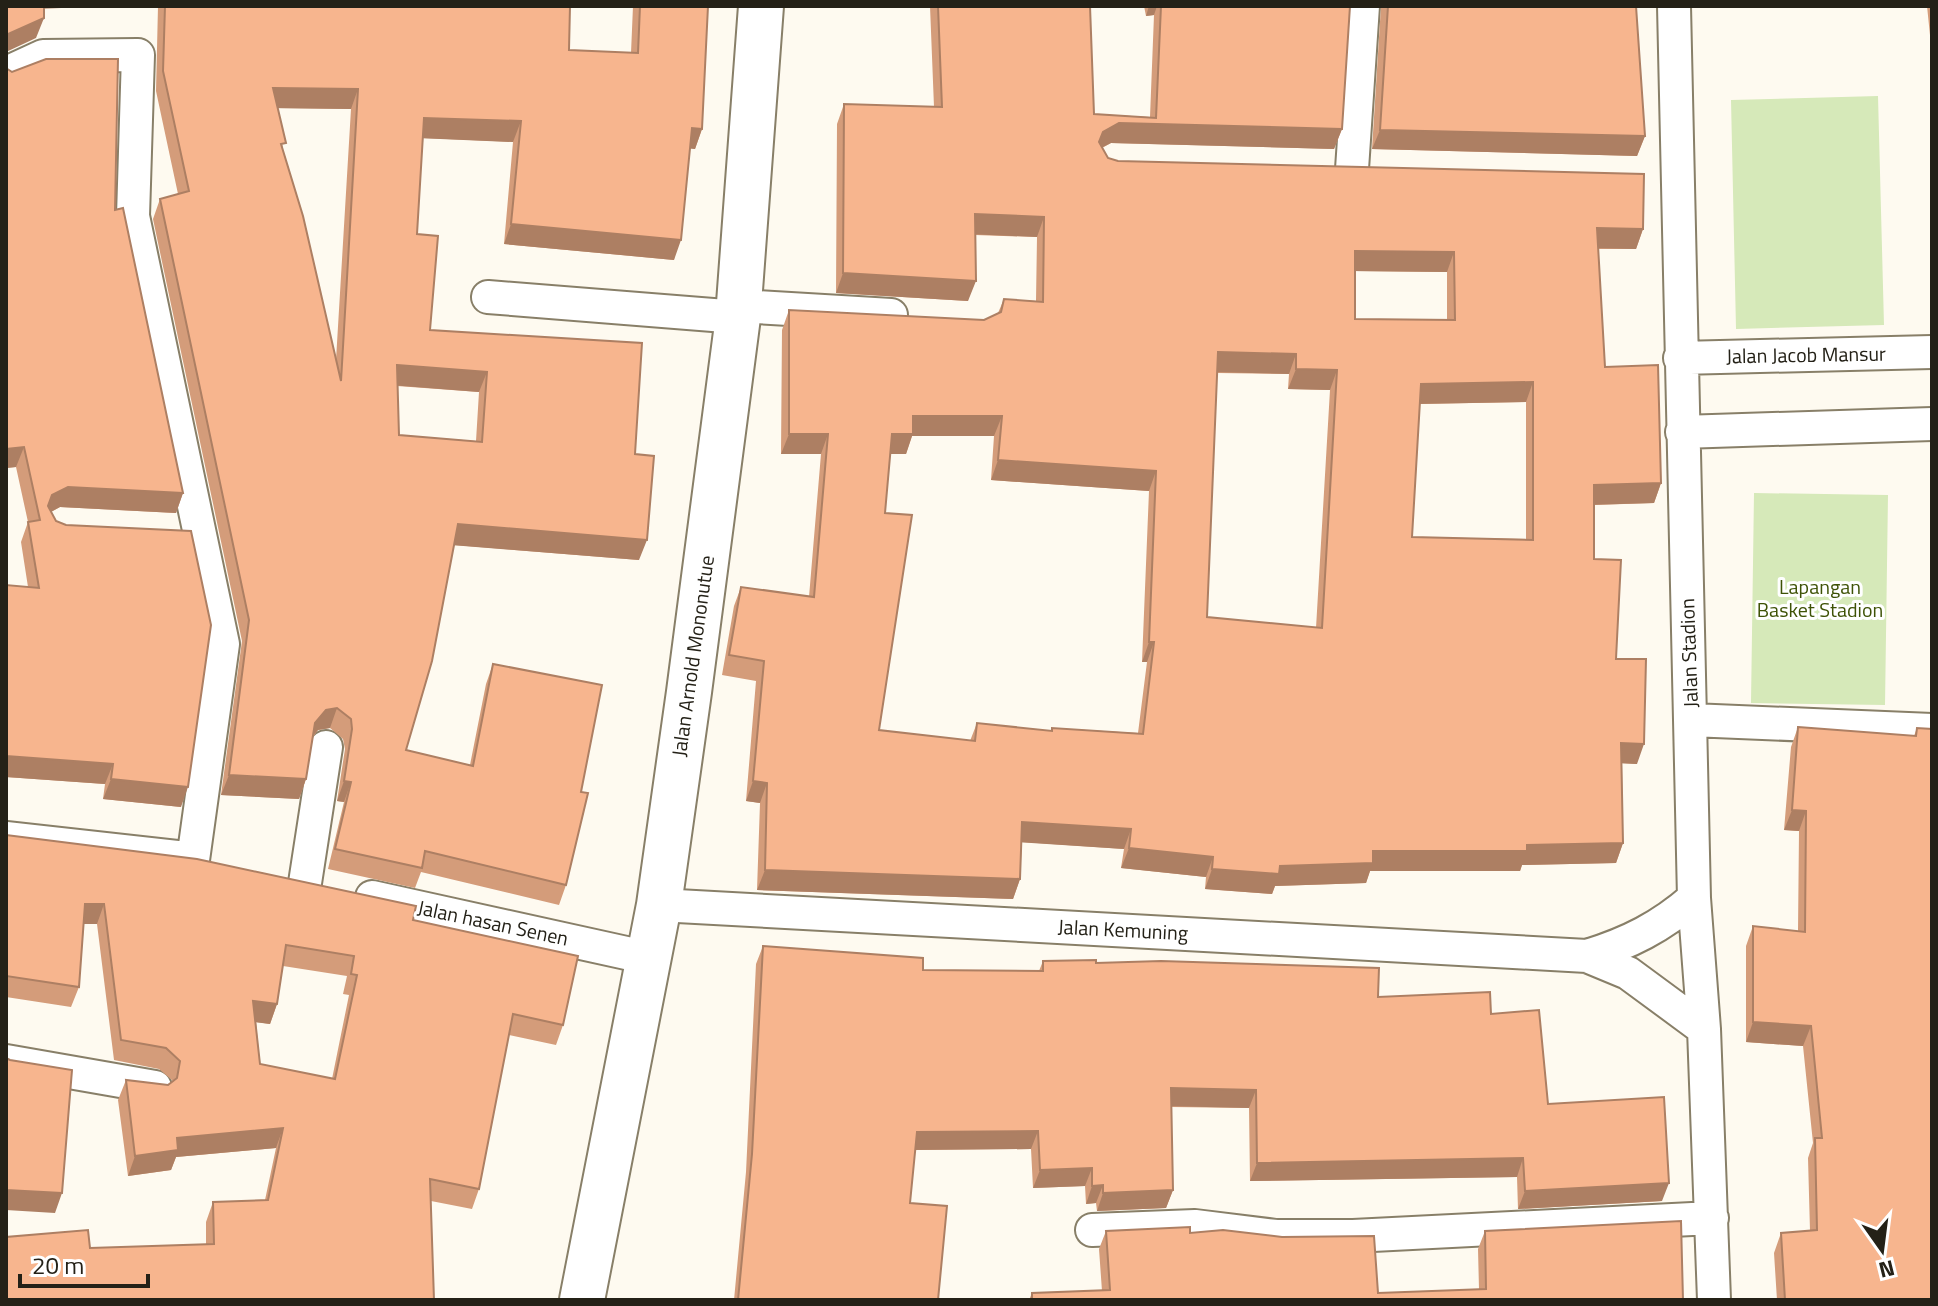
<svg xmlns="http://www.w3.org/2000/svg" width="1938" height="1306" font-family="'Titillium Web',sans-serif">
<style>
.green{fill:#d6e9b9}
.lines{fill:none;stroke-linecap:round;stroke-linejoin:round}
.street-casing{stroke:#887f68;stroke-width:36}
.highway-casing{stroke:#887f68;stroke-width:48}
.street{stroke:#fff;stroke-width:32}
.highway{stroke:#fff;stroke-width:44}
.wall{fill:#d49c7a;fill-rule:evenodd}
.shaded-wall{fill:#ad7f63}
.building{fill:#f7b58e;stroke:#ad7f63;stroke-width:2;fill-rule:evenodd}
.labels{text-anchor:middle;stroke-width:6;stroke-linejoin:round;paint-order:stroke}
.street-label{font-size:20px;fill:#242117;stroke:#fff}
.park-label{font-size:20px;fill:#3e5206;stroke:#fff}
</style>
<rect width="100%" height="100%" fill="#fefaf0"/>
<!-- green -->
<path class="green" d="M1878,96L1884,325L1736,329L1731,100Z
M1754,493L1888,495L1885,705L1751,703Z"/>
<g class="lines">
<!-- street casing -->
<g class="street-casing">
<path id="street" d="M1674,6L1694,898L1704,1029L1714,1300
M6,73L43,56L138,55L133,216L223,644L193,860
M1352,169L1363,6
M488,297L738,317
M739,306L891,315
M1680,358L1932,352
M1682,432L1932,424
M1691,720L1932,730
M6,838L186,858
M305,883L326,747
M372,897L649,958
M659,905L1587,956C1629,943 1661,927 1694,898
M1587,956L1628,973L1704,1029
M6,1061L155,1087
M1092,1230L1195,1226L1276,1236H1353L1712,1218"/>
</g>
<!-- highway casing -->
<g class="highway-casing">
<path id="highway" d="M582,1300L659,905L689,692L738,317L761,6"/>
</g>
<!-- street -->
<use href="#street" class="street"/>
<!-- highway -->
<use href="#highway" class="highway"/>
</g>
<!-- wall -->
<path class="wall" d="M158,6H570L569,50L631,53L633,6H708L702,129L695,149L690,148L674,260L504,244L513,142L423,138L417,234L430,330L635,454L639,560L454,545L406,750L470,765L486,684L493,664L581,792L566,885L559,905L421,872L415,888L328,869L344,802L337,801L345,749L343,739L330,728L318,730L313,737L306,779L299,799L221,795L242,641L153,219L160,199L178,194L156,91ZM278,108L351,109L336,360L283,150ZM397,386L479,392L476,441L399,435Z
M930,6H1090L1094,114L1150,117L1154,15L1146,16L1144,6H1350L1342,129L1334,149L1111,143L1102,148L1108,158L1118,161L1643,229L1636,249H1598L1605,367L1661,483L1654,503L1594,505V559L1616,659L1637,764L1622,763L1623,843L1616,863L1522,865L1520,871H1370L1366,883L1275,886L1272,894L1205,889L1206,877L1121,868L1124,849L1022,842L1020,879L1013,899L757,890L760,803L746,801L756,681L722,675L734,606L741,587L809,597L821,454H781L782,330L789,310L984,320L998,313L1004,299L1036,301L1037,237L975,235L968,301L836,293L837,124L844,104L934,107ZM1355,271L1447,272V320L1355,319ZM1217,373L1289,374L1288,389L1330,390L1316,628L1207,617ZM1526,402V539L1412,537L1420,404ZM912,436H994L991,480L1149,491L1142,662H1147L1138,733L1052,728L1051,731L977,723L970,741L879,730L885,513L890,454H906Z
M1381,6H1636L1645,136L1637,156L1372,149Z
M1927,6H1932V45H1931Z
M115,210L183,493L176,513L60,507L51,512L181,807L103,799L105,784L6,777V585L28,587L21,542L28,522L16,467L6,468Z
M1798,727L1914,736L1917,728L1932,1300H1777L1774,1253L1781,1233L1810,1231L1808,1158L1813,1143L1803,1046L1746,1042V946L1753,926L1798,931L1799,831L1784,830L1791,747Z
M6,835L413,920L563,1025L556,1045L509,1035L479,1189L472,1209L431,1201L434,1300L90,1248L206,1244V1222L213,1202L265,1200L276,1148L176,1157L171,1170L128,1176L118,1100L126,1080L168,1085L173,1081L159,1069L114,1060L97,924H84L79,987L71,1007L6,997ZM283,966L347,976L343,994L349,995L332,1079L260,1064L256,1022L270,1024L277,1004Z
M763,946L923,970L1039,971L1043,961L1096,963L1378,997L1491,1014L1548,1104L1662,1201L1518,1209L1517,1177L1250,1181L1249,1108L1171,1107L1173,1190L1166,1208L1097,1211L1096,1203L1086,1204L1085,1186L1033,1188L1031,1149L915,1150L910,1203L938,1300H734L746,1172L756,964Z
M1106,1231L1190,1233L1378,1293L1479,1289L1478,1249L1485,1231L1683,1300H1688H1029L1032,1293L1102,1291L1099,1249Z"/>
<!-- shaded-wall -->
<path class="shaded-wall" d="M37,6H112L36,9Z
M1149,6H1157L1154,15L1146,16Z
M44,18L36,38L6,52V35Z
M273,88L358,89L351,109L265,108Z
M424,118L521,121L513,142L417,138Z
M1119,123L1342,129L1334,149L1111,143L1095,151L1103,132Z
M692,128L702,129L695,149L684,148Z
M1380,130L1645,136L1637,156L1372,149Z
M975,214L1044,217L1037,237L967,234Z
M511,224L681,240L674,260L504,244Z
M1597,228L1643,229L1636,249L1590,248Z
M1355,251L1454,252L1447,272L1348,271Z
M843,273L976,281L968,301L836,293Z
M1218,352L1296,354L1289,374L1211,372Z
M397,365L487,372L479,392L390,385Z
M1296,369L1337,370L1330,390L1288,389Z
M1533,382L1526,402L1414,404L1421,384Z
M913,416H1002L994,436H912L906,454H885L892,434Z
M789,434H828L821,454H781Z
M24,447L16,467L6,468V449Z
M998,460L1156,471L1149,491L991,480Z
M1661,483L1654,503L1586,505L1594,485Z
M68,487L183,493L176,513L60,507L45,515L52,495Z
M458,524L647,540L639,560L451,545Z
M1149,642H1154L1147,662H1142Z
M337,708L330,728L318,730L307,743L315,723L326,710Z
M1621,743L1644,744L1637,764L1614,763Z
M6,756L113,764L105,784L6,777Z
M229,775L306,779L299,799L221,795Z
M111,779L188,787L181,807L103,799Z
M344,781L351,782L344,802L337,801Z
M753,781L767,783L760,803L746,801Z
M1792,810L1806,811L1799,831L1784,830Z
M1022,822L1131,829L1124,849L1015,842Z
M1623,843L1616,863L1522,865L1520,871H1370L1366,883L1275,886L1272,894L1205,889L1212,869L1280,866L1373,851L1527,845Z
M1129,848L1213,857L1206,877L1121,868Z
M765,870L1020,879L1013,899L757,890Z
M85,904H104L97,924H78Z
M253,1001L277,1004L270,1024L246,1021Z
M1753,1022L1811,1026L1803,1046L1746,1042Z
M1171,1088L1256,1090L1249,1108L1164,1106Z
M283,1128L276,1148L176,1157L171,1170L128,1176L135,1156L177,1138Z
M1038,1131L1031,1149L911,1150L917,1132Z
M1523,1158L1517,1177L1250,1181L1257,1163Z
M1092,1168L1085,1186L1033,1188L1040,1170Z
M1669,1183L1662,1201L1518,1209L1525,1191Z
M1103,1185L1096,1203L1086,1204L1092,1186Z
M6,1190L62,1193L55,1213L6,1210Z
M1173,1190L1166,1208L1097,1211L1103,1193Z"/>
<!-- building -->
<path class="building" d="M6,6H44V18L6,35Z
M165,6H570L569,50L638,53L640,6H708L702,129L692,128L681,240L511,224L521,121L424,118L417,234L438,236L430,330L642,343L635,454L654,456L647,540L458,524L432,661L406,750L473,766L493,664L602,685L581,792L588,793L566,885L425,851L422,868L335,849L351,782L344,781L352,729L351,719L337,708L326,710L315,723L306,779L229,775L249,620L160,199L189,191L163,71ZM273,88L358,89L341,381L303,216L281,144L286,143ZM397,365L487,372L482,442L399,435Z
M938,6H1090L1094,114L1156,118L1161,6H1350L1342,129L1119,123L1103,132L1099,142L1108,158L1118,161L1644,174L1643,229L1597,228L1605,367L1658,365L1661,483L1594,485V559L1621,560L1616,659H1646L1644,744L1621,743L1623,843L1527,845V851H1373V863L1280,866L1279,874L1212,869L1213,857L1129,848L1131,829L1022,822L1020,879L765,870L767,783L753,781L764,661L729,655L741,587L814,597L828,434H789V310L984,320L1001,312L1004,299L1043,302L1044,217L975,214L976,281L843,273L844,104L942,107ZM1355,251L1454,252L1455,320L1355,319ZM1218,352L1296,354V369L1337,370L1322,628L1207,617ZM1533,382V540L1412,537L1421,384ZM913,416H1002L998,460L1156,471L1149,642H1154L1143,734L1052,728V731L977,723L975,741L879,730L912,515L885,513L892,434H913Z
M1388,6H1636L1645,136L1380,130Z
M46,59H118L115,210L123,208L183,493L68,487L52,495L48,506L56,521L66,525L191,531L211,625L188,787L111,779L113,764L6,756V585L39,588L28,522L40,520L24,447L6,449V68L12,72Z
M1798,727L1916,736L1917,728L1932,729V1300H1785L1781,1233L1817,1230L1815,1138H1822L1811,1026L1753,1022V926L1805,932L1806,811L1792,810Z
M6,835L197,859L416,906L413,920L578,956L563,1025L513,1014L479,1189L430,1179L434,1300H6V1237L88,1230L90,1248L214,1244L213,1202L268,1200L283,1128L177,1138L178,1150L135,1156L126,1080L168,1085L177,1078L180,1061L166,1048L121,1040L104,904H85L79,987L6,976ZM286,945L354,956L351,974L357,975L335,1079L260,1064L253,1001L277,1004Z
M763,946L923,958V970L1043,971V961L1096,960V963L1161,961L1379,968L1378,997L1490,992L1491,1014L1539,1010L1548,1104L1664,1097L1669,1183L1525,1191L1523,1158L1257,1163L1256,1090L1171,1088L1173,1190L1103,1193V1185L1092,1186V1168L1040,1170L1038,1131L917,1132L910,1203L947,1206L938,1300H738L752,1154Z
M6,1058L10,1060L72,1070L62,1193L6,1190Z
M1681,1221L1683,1300H1688H1032V1293L1110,1290L1106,1231L1190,1227V1233L1223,1230L1282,1237L1374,1236L1378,1293L1486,1289L1485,1231Z"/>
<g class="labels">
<!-- street labels -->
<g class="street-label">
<text transform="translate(1806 355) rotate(-1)" y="7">Jalan Jacob Mansur</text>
<text transform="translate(1689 653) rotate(-92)" y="7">Jalan Stadion</text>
<text transform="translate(693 656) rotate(-82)" y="7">Jalan Arnold Mononutue</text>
<text transform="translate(493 923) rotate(12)" y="7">Jalan hasan Senen</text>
<text transform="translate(1123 930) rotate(3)" y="7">Jalan Kemuning</text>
</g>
<!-- park labels -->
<g class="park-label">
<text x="1820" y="594">Lapangan<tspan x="1820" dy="23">Basket Stadion</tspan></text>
</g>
</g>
<!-- border -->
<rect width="1938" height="1306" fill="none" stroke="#242117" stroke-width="16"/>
<!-- north arrow -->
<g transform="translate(1882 1250) rotate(166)" stroke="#ffffff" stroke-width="6" paint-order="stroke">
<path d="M0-6L14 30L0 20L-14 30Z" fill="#242117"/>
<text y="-12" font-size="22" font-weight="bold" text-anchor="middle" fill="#242117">N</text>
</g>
<!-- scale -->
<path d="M20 1274v12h128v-12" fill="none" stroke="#242117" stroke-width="4"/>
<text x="32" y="1274" font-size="24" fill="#242117" stroke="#ffffff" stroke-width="6" paint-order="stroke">20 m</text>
</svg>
